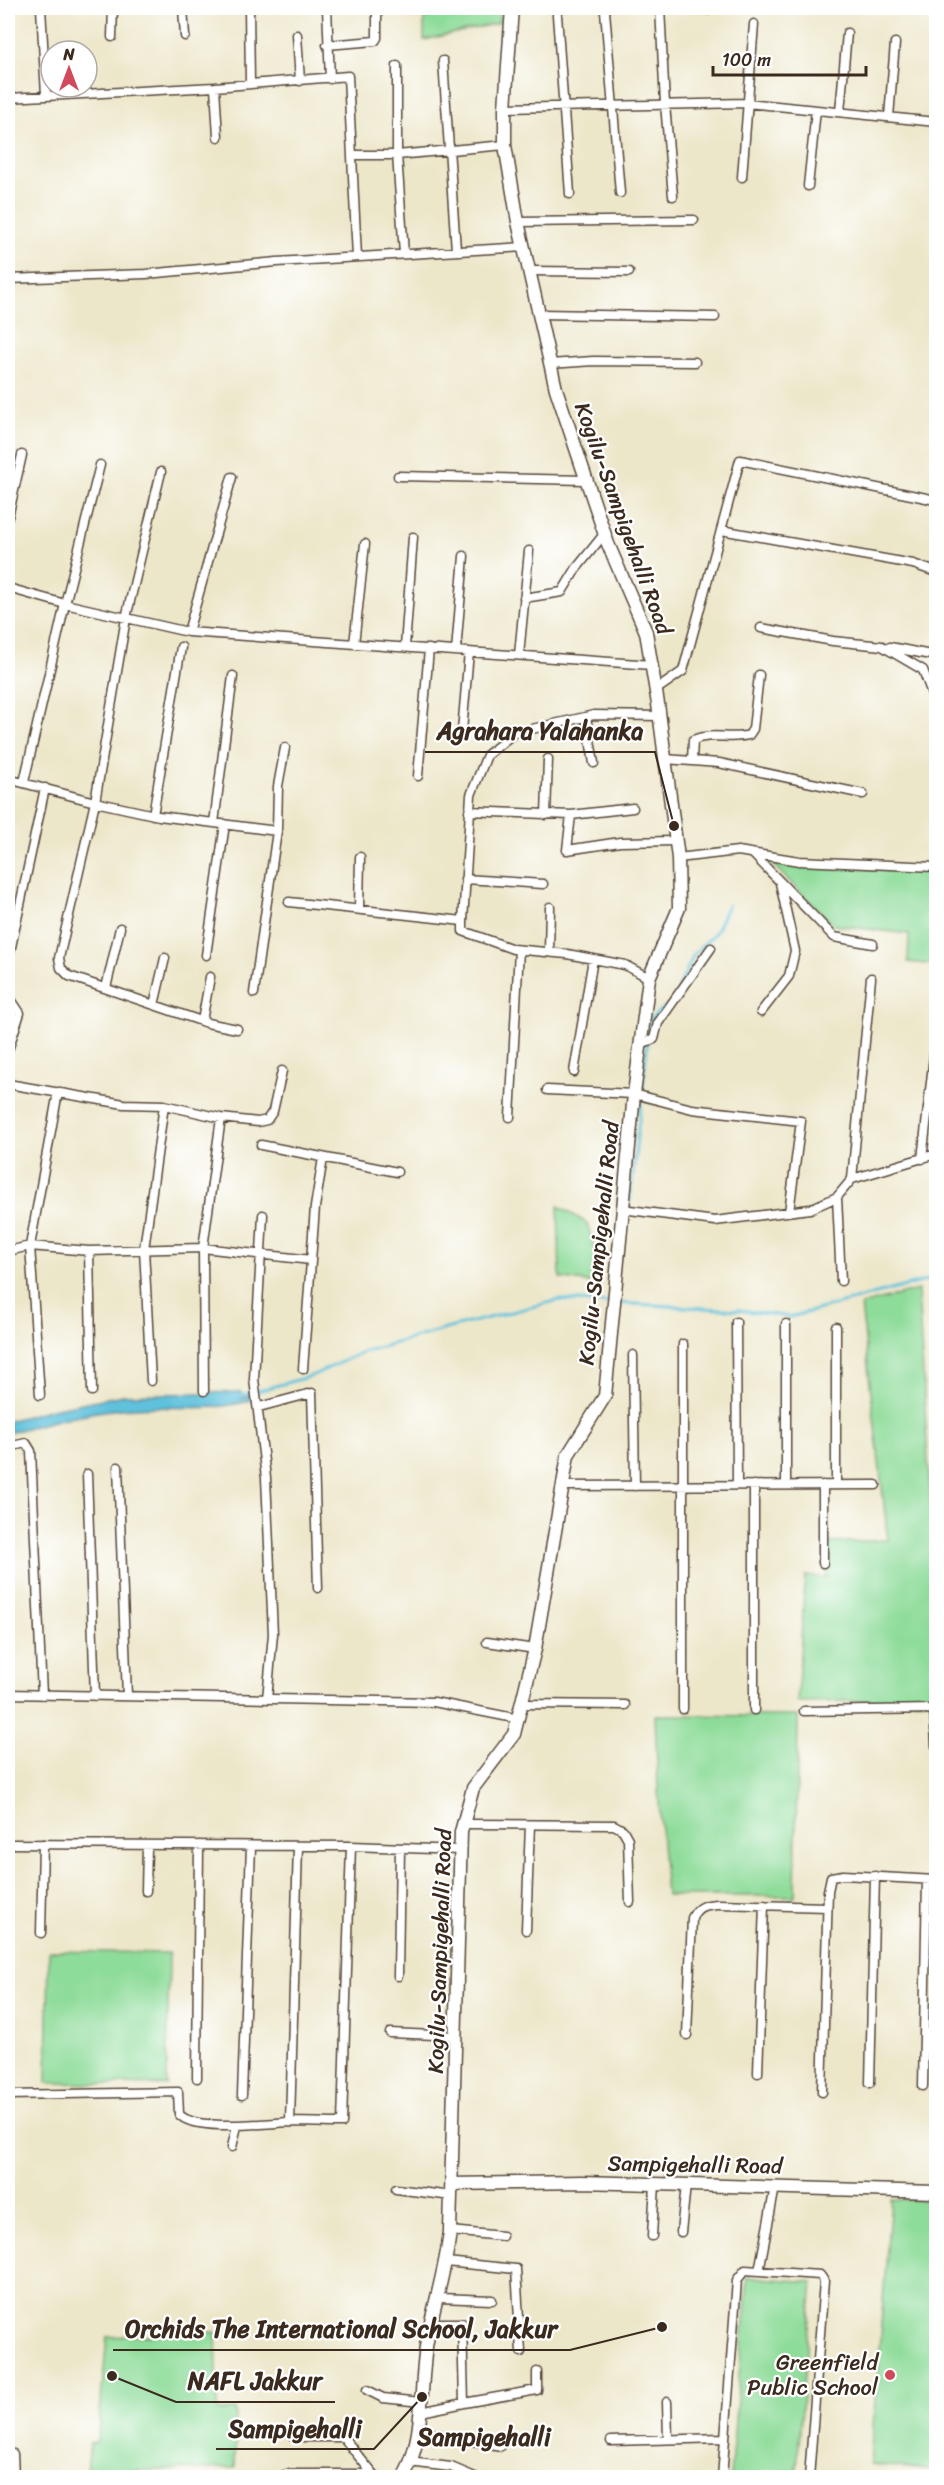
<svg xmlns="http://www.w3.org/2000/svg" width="944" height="2485" font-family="Sriracha,sans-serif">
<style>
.green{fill:#8edc9a;stroke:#64835c;stroke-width:1.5}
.water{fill:#5ec1dc;stroke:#4c767d;stroke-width:1.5}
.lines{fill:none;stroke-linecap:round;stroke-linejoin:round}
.stream{stroke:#5ec1dc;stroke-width:3}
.street-casing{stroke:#564638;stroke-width:11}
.secondary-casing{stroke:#564638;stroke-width:15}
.street{stroke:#fff;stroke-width:8}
.secondary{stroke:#fff;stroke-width:12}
.poi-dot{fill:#d1495b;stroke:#fff;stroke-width:2}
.labels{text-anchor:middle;stroke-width:4.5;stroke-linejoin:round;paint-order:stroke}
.street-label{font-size:22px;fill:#3b2a1e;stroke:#fff}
.poi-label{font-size:22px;fill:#3b2a1e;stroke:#fff;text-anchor:end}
.neighbourhood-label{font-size:24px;font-weight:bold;fill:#3b2a1e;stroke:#fff}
.leader{fill:none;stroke:#3b2a1e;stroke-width:2}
.callout-dot{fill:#3b2a1e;stroke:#fff;stroke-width:2}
.callout-label{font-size:24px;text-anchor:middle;font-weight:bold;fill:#3b2a1e;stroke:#fff;stroke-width:4.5;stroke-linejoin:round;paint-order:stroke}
</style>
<rect width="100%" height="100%" fill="#fff"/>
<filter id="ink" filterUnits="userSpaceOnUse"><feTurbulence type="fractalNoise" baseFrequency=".0167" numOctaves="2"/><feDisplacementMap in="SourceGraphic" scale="12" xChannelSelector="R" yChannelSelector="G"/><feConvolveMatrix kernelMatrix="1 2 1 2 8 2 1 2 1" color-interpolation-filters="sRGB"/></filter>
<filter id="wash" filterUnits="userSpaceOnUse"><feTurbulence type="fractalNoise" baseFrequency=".008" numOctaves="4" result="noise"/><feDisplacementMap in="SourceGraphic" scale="24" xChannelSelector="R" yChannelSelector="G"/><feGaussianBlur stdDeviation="1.35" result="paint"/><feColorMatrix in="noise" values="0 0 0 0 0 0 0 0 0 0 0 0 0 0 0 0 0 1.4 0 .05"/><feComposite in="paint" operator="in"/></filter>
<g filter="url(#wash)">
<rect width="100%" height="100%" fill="#ede7ca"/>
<!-- green -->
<path class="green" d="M424,8H500L499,23L424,40Z
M770,862L936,872V965L908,962L909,934L834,925Z
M558,1206L587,1223L597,1256V1284L560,1278Z
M918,1290L936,1595V1700L797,1702L805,1576L826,1578V1543L888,1540L861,1305Z
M655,1715L798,1716L795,1896H666L658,1790Z
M49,1951L169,1953L167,2085L47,2083Z
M891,2199L936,2201V2471L870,2464Z
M748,2277L813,2282L796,2477H730Z
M216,2332L218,2411L236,2410L235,2468L87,2472L90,2443H97L107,2337Z"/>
<!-- water -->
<path class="water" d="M241,1392L242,1398L252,1395L253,1399C216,1413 173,1405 134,1408C91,1410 49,1422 8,1433V1421L52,1409L123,1395Z"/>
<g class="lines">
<!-- stream -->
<path class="stream" d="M679,987L694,954L715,933L728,905
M630,1201L650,1019L665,1007
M617,1303L739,1310L790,1317L936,1278
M239,1396L311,1376L363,1352L453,1327L559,1300L610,1303"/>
</g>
</g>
<g filter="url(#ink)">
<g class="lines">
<!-- street casing -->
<g class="street-casing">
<path id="street" d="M41,8L46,95
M183,8L185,36
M249,8L250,84
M327,8L330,79
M660,8L665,104L673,196
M708,10V8
M605,11L620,193
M557,15L570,194
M297,35L300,81
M112,37L113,8
M327,45L375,41L377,38V8
M443,61L456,250
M397,66V155L404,254
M215,87L218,137
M8,98L215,87L348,76L357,257
M505,108L747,103L936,122
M840,112L847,33
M889,117L895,43
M353,155H397L505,145
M742,177L754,24
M808,186L816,110
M518,222L694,220
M530,271L629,272
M8,279L146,274L277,262L524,247
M540,314L715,317
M550,364L593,361L695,362
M398,476L586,480
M8,517L22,455
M721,530L913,564L936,572
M8,588L65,604L188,632L652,665
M524,598L562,592L576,569L605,533
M761,628L833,641L882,646L923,670L936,704
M188,632L232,477
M354,644L365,544
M405,647L413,537
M890,647L936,656
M456,651L464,556
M519,655L529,551
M656,690L683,671L740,460L936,500
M586,717L594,763
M462,731L469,652
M665,759L719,763L863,794
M692,761L693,740C711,732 730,740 749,735L753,729L759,675
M418,776L429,649
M8,779L95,802L126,618L161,472
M24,782L65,604L100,465
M469,811L571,815L567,850L620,842L676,841
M153,815L181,647
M546,815L548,759
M571,815L633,808
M214,823L233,676
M753,854L834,937L873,944
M678,858L738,851L799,861L936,867
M465,879L543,884
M289,902L463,921
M359,909L360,857
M549,952L550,907
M206,955L225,824
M8,961L45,788
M649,978L625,965L567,954L513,949L463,931V921L471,795L487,755L514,733L594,715L660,716
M106,988L120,928
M254,993L277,831L278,786L285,748
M8,995L20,1013L8,1050
M154,1005L165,958
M761,1012L789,976L795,951L780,883
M202,1021L210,977
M237,1029L207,1023L69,976L61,968L59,958L95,802L159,816L277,831
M640,1044L654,1039L658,1023L711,948
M574,1072L593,959
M8,1084L124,1104L164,1105L221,1118L258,1122L267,1120L273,1111L282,1071
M547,1090L634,1094L692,1109L801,1121L789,1212
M510,1117L519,950
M261,1145L397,1172
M922,1159L936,1039
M852,1179L871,978
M837,1197L841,1281
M622,1209L715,1221L810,1209L837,1197L852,1179L936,1154
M263,1215L254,1379L266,1478L273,1634L267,1699
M8,1251L30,1246L89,1251L203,1248L311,1260
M89,1251L92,1391
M736,1322L737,1485
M786,1324V1485
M836,1327V1485
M683,1344V1709
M633,1355L635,1486
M303,1369L315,1207L323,1158
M151,1381L144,1249L164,1105
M204,1391L203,1248L221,1118
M40,1395L30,1246L58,1092
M259,1407L312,1393L318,1588
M8,1447L26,1443L31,1451L42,1695
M118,1467L127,1696
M87,1474L95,1696
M754,1485V1710
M823,1485V1563
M562,1486L876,1485
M487,1642L535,1649
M8,1694L434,1702L519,1719
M523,1704L625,1705
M934,1709L936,1746
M804,1711L936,1709
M463,1824L614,1825L623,1830L628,1839L630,1902
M8,1844L351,1846L460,1850
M146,1891L147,1846
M526,1930L530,1825
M41,1933L43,1844
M398,1976L400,1848
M390,2033L456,2036
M687,2035L692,1918C698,1905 705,1905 719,1904L827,1907
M758,2073L764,1905
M197,2078L199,1845
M870,2083L875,1876
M923,2086L927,1880
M822,2092L828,1891L831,1877L843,1875L936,1880
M8,2095L178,2092L179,2114C193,2132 268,2123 291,2122C308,2122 325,2123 342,2123L351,1846
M242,2095L251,1846
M290,2122L298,1846
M232,2147L237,2126
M396,2189L452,2196
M450,2231L502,2236
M681,2232L686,2185
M652,2236L655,2184
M446,2262L516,2269L521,2352
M759,2271L775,2187
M438,2298L492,2300
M367,2390L383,2398L421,2402
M667,2402L668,2439
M464,2403L537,2390V2372
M421,2412L464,2403L462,2323H431
M417,2431L501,2446
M293,2437H343L373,2474
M611,2441L724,2438
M13,2454L14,2478
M409,2462L451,2467L477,2478
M286,2474H373L375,2476
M722,2478L737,2280L745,2270L820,2275L824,2281L809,2478"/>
</g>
<!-- secondary casing -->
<g class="secondary-casing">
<path id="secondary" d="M452,2184L582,2182L936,2192
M403,2478C426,2439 419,2383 427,2341C434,2304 446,2269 450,2231L461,1832L473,1788L514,1734L535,1649L568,1455L605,1396L634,1094L649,978L679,908L678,858L658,704L646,632L608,544L556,389L518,222L505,145V108L512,8"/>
</g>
<!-- street -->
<use href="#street" class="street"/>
<!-- secondary -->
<use href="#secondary" class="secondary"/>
</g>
</g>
<!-- markers -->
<circle class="poi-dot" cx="890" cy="2375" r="6"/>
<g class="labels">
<!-- street labels -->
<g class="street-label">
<text transform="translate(624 518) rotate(70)" y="8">Kogilu-Sampigehalli Road</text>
<text transform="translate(598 1243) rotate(-84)" y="8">Kogilu-Sampigehalli Road</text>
<text transform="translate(439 1951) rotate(-88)" y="8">Kogilu-Sampigehalli Road</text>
<text transform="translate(695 2164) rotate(1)" y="8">Sampigehalli Road</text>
</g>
<!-- poi labels -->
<g class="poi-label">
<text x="878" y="2370">Greenfield<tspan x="878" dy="25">Public School</tspan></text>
</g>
<!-- neighbourhood labels -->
<g class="neighbourhood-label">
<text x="484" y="2445">Sampigehalli</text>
</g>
</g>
<!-- callouts -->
<path class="leader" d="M674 826L655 752H425M662 2327L570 2350H113M112 2376L176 2402H335M422 2397L374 2449H216"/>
<g class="callout-dot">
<circle cx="674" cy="826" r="6"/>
<circle cx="662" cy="2327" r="6"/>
<circle cx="112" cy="2376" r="6"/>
<circle cx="422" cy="2397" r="6"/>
</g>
<g class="callout-label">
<text x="540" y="739">Agrahara Yalahanka</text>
<text x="341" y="2337">Orchids The International School, Jakkur</text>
<text x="255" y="2389">NAFL Jakkur</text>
<text x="295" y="2437">Sampigehalli</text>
</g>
<!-- margin -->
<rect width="944" height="2485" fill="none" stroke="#fff" stroke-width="30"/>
<!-- north arrow -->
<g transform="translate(69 69)"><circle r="28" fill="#ffffff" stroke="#b1aaa5" stroke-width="1.5"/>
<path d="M0-4.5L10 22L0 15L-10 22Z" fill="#d1495b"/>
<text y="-9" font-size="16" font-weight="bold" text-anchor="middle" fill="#3b2a1e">N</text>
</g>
<!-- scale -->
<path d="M713 66v9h153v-9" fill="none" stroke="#3b2a1e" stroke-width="3"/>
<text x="722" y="66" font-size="18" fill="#3b2a1e" stroke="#ffffff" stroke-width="4.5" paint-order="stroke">100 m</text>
</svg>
